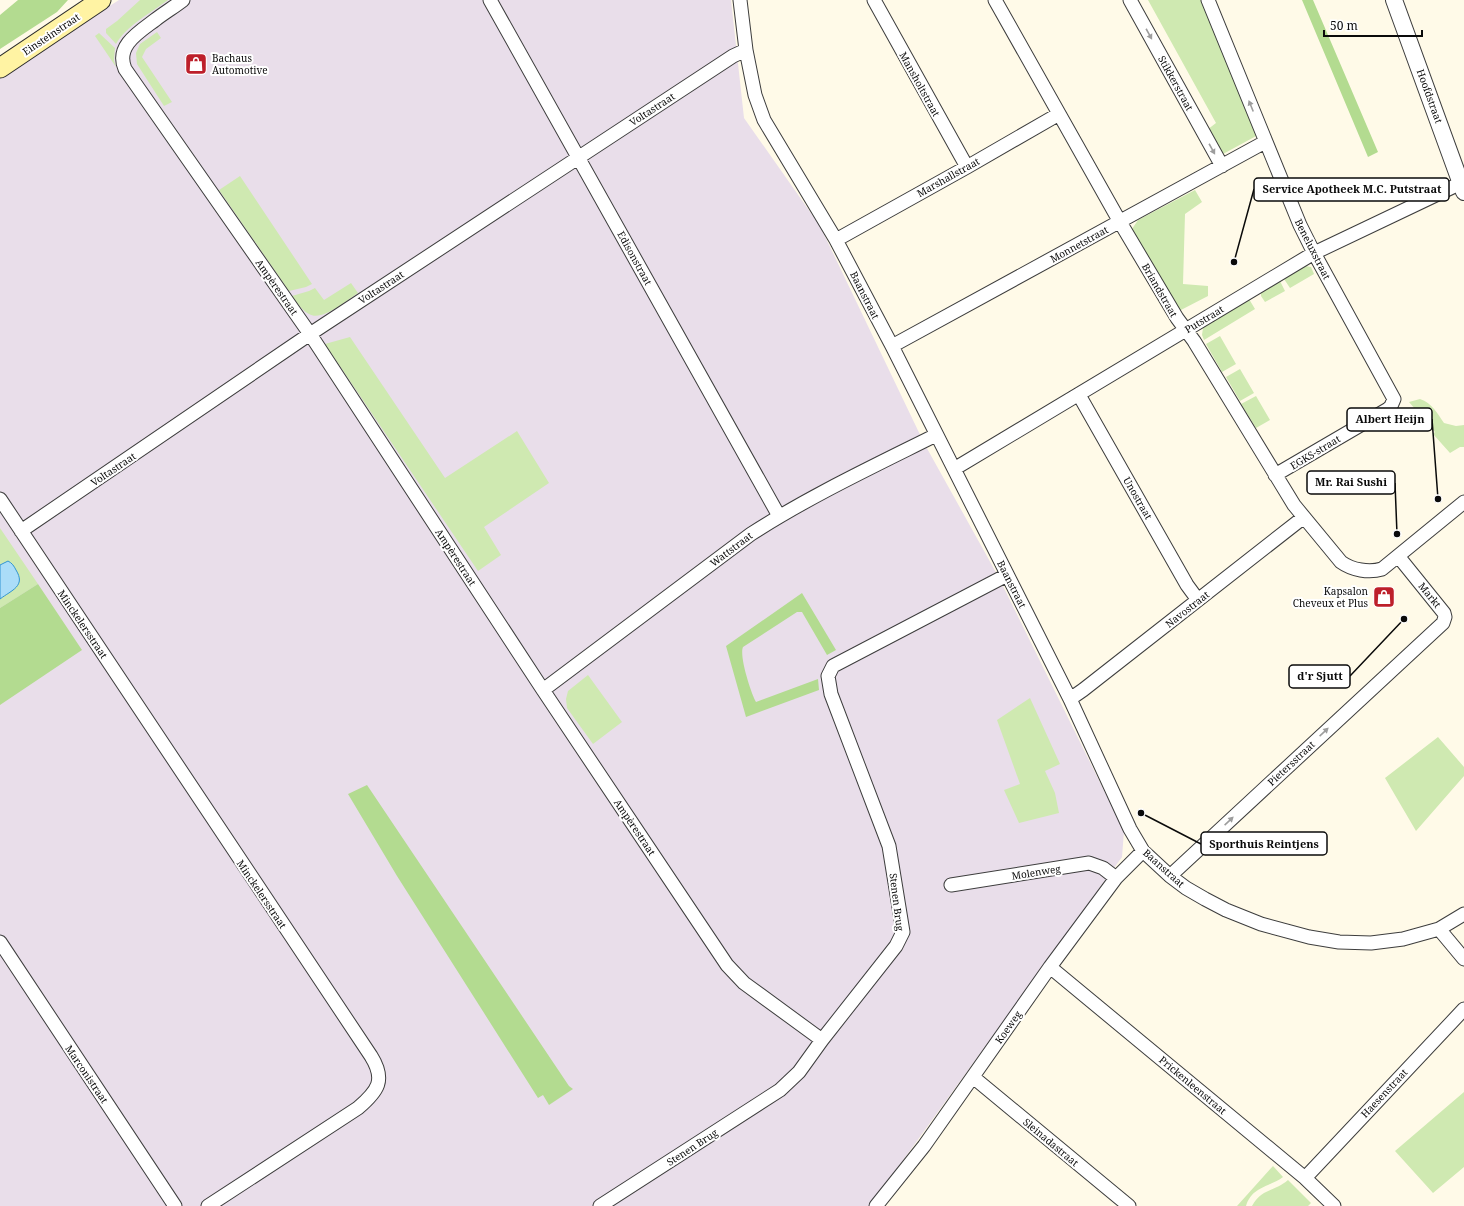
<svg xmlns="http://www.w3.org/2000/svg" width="1464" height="1206" font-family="'Noto Serif',serif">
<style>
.industrial{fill:#e9deea}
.green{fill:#cfe9b1}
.forest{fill:#b3db90}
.water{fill:#abddf8;stroke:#3094d1}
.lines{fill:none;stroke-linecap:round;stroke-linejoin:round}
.minor-casing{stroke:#3d3d3d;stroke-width:15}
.tertiary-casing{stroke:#3d3d3d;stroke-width:18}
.secondary-casing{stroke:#2c2c2c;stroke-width:21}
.minor{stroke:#fff;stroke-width:13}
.tertiary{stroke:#fff;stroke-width:16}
.secondary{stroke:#fff3a3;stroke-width:19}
.oneway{fill:#9d9d9d}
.labels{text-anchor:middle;stroke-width:4;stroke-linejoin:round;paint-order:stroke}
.street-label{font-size:10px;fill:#0a0a0a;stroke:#fff}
.poi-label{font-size:10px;fill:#0a0a0a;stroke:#fff;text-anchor:start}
.leader{fill:none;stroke:#0a0a0a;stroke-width:1.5}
.callout-dot{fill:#0a0a0a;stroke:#fff;stroke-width:1.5}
.callout{fill:#fff;stroke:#0a0a0a;stroke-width:1.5}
.callout-label{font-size:11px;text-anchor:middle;font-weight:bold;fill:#0a0a0a}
</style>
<rect width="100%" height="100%" fill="#fffae8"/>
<!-- industrial -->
<path class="industrial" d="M119,0H731L744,118L820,226L924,443L998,576L1124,831L1122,857L870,1206H0V77Z"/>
<!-- green -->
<path class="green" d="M140,0H168C152,12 126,26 116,44L106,33V29L117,21Z
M1148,0H1204L1258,135L1223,154L1207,130L1216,123Z
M157,32L161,38L146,49L142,57L172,102L164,106L137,64L136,53L140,44Z
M99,33L115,48L114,60L116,67L95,36Z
M240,176L312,284L306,287L289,291L219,190Z
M1195,190L1202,202L1185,214L1183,284L1208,286V296L1179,311L1132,229L1138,220Z
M1305,266L1311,267L1314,274L1290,288L1284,279Z
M1280,281L1285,291L1265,302L1261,296V292Z
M351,283L358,293C347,300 322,322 309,314C302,311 297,302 292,296L309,291L315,288L324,300Z
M1249,299L1255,309L1204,340L1202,335L1203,328Z
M1220,336L1236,364L1222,372L1206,344Z
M350,337L445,478L517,431L549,483L484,527L501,555L478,571L325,344Z
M1240,369L1254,393L1240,401L1226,377Z
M1256,396L1270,420L1256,428L1241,404Z
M1420,399C1432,403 1437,413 1444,423L1456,426L1464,425V447H1460L1450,453L1433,434L1435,432L1409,402Z
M0,528L38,584L0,608V599L16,587L3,563L0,565Z
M588,675L622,722L593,744L567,708L566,699L568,691Z
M1030,698L1060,764L1045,771L1055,793L1059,813L1019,823L1004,790L1020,784L997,720Z
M1438,737L1464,767V776L1416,831L1385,778Z
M1464,1092V1167L1433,1193L1395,1151Z
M1273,1166L1283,1177C1270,1187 1252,1186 1246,1206H1237Z
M1288,1180L1311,1203L1308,1206H1252C1262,1188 1274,1192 1288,1180Z"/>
<!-- forest -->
<path class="forest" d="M18,0H68L57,12L0,49V15Z
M1302,0H1313L1378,152L1368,157Z
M38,584L82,650L0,705V608Z
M802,593L836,650L827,655L802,612H797L743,647C739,656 751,693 756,702L818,679L819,690L746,717L726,646Z
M367,785L569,1086L573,1089L549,1105L543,1095L538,1098L397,876L348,794Z"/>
<!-- water -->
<path class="water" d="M8,561C12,563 14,566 16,570C26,586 12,590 0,599V565Z"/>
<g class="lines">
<!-- minor casing -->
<g class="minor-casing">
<path id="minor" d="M183,0C174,7 164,13 155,20C139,32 115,46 125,69L310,334L543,690L727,965L744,983L822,1040
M490,0L779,516
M740,0L746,50L755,95L764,120L836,240L892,346L1070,699L1130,829L1143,851L1170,876L1186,888L1205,899L1226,910L1261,924L1309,937L1339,942L1371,943L1403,939L1439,929L1464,914
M874,0L967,167
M995,0L1120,222L1177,318L1194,341L1294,505L1341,562C1352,570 1369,573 1382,569L1464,502
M1130,0L1222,166
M1208,0L1300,225L1314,253L1394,399L1391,406L1388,409L1275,475
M836,240L967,167L1059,114
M892,346L1265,142
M1079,395L1187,585L1198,600
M954,469L1314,253L1461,183
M0,499L371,1056C386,1080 378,1091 358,1108L208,1206
M21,531L310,334L733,56L746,50
M543,690L751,534C810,496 874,466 936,435
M1070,699L1083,690L1304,517
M1170,876L1443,623L1445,617L1444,613L1398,556
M951,885L1089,863L1103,868L1116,878
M1439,929L1464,959
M0,942L175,1206
M1050,967L1305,1178L1334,1206
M973,1077L1129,1206
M1305,1178L1464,1009
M600,1206L780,1090L799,1072L822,1040L896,946L903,932L889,846L831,694L828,676L833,666L1007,575
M876,1206L924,1146L1050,967L1116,878L1143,851"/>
</g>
<!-- tertiary casing -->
<g class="tertiary-casing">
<path id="tertiary" d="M1394,0L1464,192"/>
</g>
<!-- secondary casing -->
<g class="secondary-casing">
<path id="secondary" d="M0,68L101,0"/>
</g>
<!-- minor -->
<use href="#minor" class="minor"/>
<!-- tertiary -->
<use href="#tertiary" class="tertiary"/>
<!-- secondary -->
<use href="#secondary" class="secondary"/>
</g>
<!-- one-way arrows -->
<defs><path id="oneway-solid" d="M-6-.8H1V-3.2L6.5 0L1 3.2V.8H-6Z"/></defs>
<g class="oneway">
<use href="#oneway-solid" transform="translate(1149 34) rotate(61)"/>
<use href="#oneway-solid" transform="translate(1251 106) rotate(-112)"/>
<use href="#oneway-solid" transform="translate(1212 149) rotate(61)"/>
<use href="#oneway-solid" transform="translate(1324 732) rotate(-43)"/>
<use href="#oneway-solid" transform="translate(1229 821) rotate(-43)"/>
</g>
<!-- icons -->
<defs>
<g id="shop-square" transform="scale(1.15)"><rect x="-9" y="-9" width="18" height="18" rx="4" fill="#bd1f2a" stroke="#fff"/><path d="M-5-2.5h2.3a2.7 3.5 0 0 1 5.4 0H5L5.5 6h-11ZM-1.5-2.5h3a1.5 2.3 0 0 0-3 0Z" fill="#fff"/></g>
</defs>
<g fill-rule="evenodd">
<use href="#shop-square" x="196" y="64"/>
<use href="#shop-square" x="1384" y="597"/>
</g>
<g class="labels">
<!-- street labels -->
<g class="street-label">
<text transform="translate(51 34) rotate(-34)" y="4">Einsteinstraat</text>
<text transform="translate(1176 83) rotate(61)" y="4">Stikkerstraat</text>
<text transform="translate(920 84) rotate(61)" y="4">Mansholtstraat</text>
<text transform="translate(1430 96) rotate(70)" y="4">Hoofdstraat</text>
<text transform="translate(652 109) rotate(-33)" y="4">Voltastraat</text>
<text transform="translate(948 177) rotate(-29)" y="4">Marshallstraat</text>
<text transform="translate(1079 244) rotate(-29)" y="4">Monnetstraat</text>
<text transform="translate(1313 249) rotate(63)" y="4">Beneluxstraat</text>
<text transform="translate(635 258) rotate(61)" y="4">Edisonstraat</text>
<text transform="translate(277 287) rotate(55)" y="4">Ampèrestraat</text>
<text transform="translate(381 287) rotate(-33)" y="4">Voltastraat</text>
<text transform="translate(1160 290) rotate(60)" y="4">Briandstraat</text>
<text transform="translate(865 295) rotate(63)" y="4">Baanstraat</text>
<text transform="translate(1204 319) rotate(-31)" y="4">Putstraat</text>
<text transform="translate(1315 452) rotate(-31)" y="4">EGKS-straat</text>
<text transform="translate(113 469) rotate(-34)" y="4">Voltastraat</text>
<text transform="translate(1138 498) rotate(60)" y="4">Unostraat</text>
<text transform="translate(731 549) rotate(-37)" y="4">Wattstraat</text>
<text transform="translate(456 557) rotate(57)" y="4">Ampèrestraat</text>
<text transform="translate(1012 584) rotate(63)" y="4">Baanstraat</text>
<text transform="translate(1430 595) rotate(51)" y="4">Markt</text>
<text transform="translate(1187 609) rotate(-38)" y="4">Navostraat</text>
<text transform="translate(83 624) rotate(56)" y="4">Minckelersstraat</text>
<text transform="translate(1291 763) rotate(-43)" y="4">Pietersstraat</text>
<text transform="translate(635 827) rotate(56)" y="4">Ampèrestraat</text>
<text transform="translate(1164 868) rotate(42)" y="4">Baanstraat</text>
<text transform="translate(1036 872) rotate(-9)" y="4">Molenweg</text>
<text transform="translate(262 894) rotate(56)" y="4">Minckelersstraat</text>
<text transform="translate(897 902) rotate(83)" y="4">Stenen Brug</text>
<text transform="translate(1008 1027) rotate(-55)" y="4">Koeweg</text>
<text transform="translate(87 1074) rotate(56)" y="4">Marconistraat</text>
<text transform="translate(1193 1085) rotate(40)" y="4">Prickenleenstraat</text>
<text transform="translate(1384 1093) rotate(-47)" y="4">Haesenstraat</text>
<text transform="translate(1051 1142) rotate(40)" y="4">Sleinadastraat</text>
<text transform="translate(692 1147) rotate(-33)" y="4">Stenen Brug</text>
</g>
<!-- poi labels -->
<g class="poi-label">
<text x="212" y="62">Bachaus<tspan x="212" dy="12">Automotive</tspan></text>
<text x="1368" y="595" text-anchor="end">Kapsalon<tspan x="1368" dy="12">Cheveux et Plus</tspan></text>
</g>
</g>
<!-- callouts -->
<path class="leader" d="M1234 262L1254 189M1438 499L1432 419M1397 534L1395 483M1404 619L1350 676M1141 813L1201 844"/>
<g class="callout-dot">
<circle cx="1234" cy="262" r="4"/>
<circle cx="1438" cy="499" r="4"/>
<circle cx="1397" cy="534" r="4"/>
<circle cx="1404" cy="619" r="4"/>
<circle cx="1141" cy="813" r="4"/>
</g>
<g class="callout">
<rect x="1254" y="178" width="195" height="23" rx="4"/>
<rect x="1347" y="408" width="85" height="23" rx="4"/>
<rect x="1307" y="471" width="88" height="23" rx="4"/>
<rect x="1289" y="665" width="61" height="23" rx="4"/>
<rect x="1201" y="832" width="126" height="23" rx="4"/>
</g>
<g class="callout-label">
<text x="1352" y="193">Service Apotheek M.C. Putstraat</text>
<text x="1390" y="423">Albert Heijn</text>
<text x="1351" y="486">Mr. Rai Sushi</text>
<text x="1320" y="680">d'r Sjutt</text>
<text x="1264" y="848">Sporthuis Reintjens</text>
</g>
<!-- scale -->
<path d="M1324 30v6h98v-6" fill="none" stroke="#0a0a0a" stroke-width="2"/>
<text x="1330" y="30" font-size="12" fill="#0a0a0a" stroke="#ffffff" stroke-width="3" paint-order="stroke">50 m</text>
</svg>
